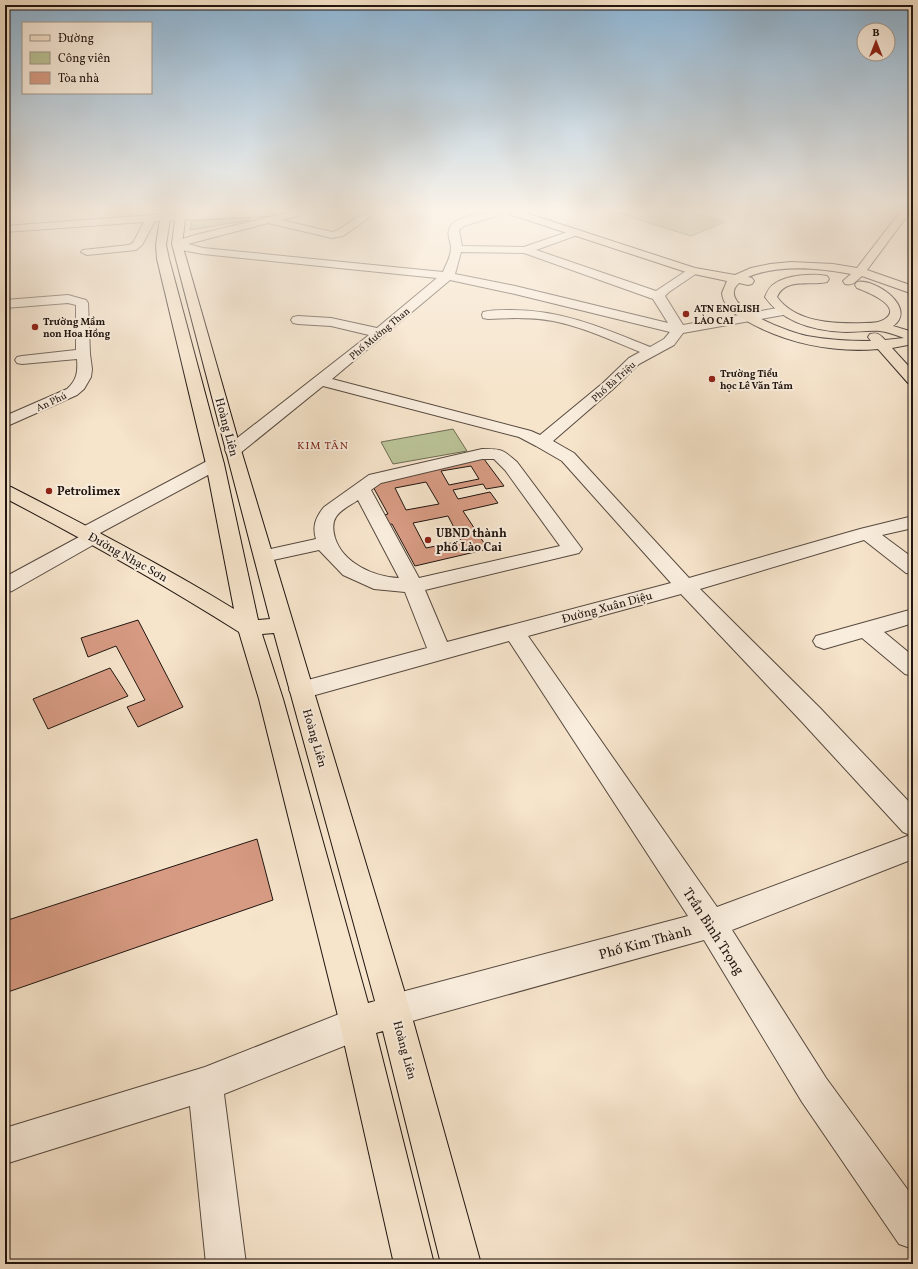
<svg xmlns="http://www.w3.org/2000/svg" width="918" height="1269" font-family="Vollkorn,serif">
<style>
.green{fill:#bbc498;stroke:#6e6c54}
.building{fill:#d79b83;stroke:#201510;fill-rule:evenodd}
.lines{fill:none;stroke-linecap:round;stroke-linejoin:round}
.minor-casing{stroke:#56493f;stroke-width:2}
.major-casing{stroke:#201510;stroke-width:2}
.minor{fill:#f9eddd;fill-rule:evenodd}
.major{fill:#f6e4cb;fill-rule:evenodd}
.poi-dot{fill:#8f2418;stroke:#f9eddd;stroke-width:1.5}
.labels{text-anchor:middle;stroke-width:4;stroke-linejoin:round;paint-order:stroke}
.far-poi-label{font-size:10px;font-weight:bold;fill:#201510;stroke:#f9eddd;text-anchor:start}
.far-street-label{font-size:10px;fill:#201510;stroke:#f9eddd}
.far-neighbourhood-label{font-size:11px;letter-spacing:1px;fill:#7a1f14;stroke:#f9eddd}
.street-label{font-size:12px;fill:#201510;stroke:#f9eddd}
.poi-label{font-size:12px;font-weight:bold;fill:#201510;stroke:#f9eddd;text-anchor:start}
.near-street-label{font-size:14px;fill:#201510;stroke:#f9eddd}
</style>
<rect width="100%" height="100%" fill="#f6e4cb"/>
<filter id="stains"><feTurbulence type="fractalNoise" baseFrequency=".005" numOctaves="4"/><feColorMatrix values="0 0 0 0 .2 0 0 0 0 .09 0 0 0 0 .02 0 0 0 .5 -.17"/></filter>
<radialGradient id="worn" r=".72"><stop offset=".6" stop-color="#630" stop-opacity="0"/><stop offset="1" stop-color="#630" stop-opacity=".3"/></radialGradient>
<!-- green -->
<path class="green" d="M614,212H689L725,222L691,236Z
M250,217L249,220L190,230L192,221Z
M453,429L467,451L393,464L381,442Z"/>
<!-- building -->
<path class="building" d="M481,455L504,486L486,489L483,484L453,490L458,499L490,492L498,503L463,511L488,549L415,566L392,524L382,526L377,517L388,514L371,483ZM471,466L479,479L449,485L441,471ZM426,482L439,504L406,510L395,488ZM448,516L461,541L426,548L413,523Z
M138,620L183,707L138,727L127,707L145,700L116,646L88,657L81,638Z
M110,668L128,696L48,729L33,699Z
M257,839L273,900L5,993V921Z"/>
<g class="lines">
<!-- minor casing -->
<g class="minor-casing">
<path id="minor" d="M217,212L273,213L268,216L155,221L142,245L136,250L87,255L81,252L83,250L129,245L133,243L144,222L5,232V226L165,214Z
M290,212H307L306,214L281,220L332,232L336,231L361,215L365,214L370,217L343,236L332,238L268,223L188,244L203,248L443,272C446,265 451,256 451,248C451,242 447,236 449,230C452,215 491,212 503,212L502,214L464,226L459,230L462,246L524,247L576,229L581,232L580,234L536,250L656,291L689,269H697L699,271L697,273L669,292L665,296L683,325L783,307L788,308L789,311L788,314L783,315L683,333L674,345L639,364L613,389L553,441L574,453L689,578L860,529L913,516V528L882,535L913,558V574L906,573L864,540L700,589L820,708L913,806V859L732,930L826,1078L913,1197V1249L899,1244L802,1102L704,940L394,1026L382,1022L378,1010L382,998L394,994L688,916L509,641L301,699L293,696L289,690L293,684L427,648L405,592L374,589L343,575L319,550L264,562L257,560L254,556L257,552L316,539C312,526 316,517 324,507L369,475L482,449C502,449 502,449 517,462L582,549L579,553L425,590L447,642L671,583L562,461L536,446L519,437L323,386L239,454L233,455L227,454L225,450L227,446L369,335L331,326L298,324L293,323L291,320L293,317L298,316L331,318L377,328L437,278L203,254C194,252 178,251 172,244L173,242L195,235ZM461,252L524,253L653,299L668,323L515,286L455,274ZM450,280L515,294L670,332L664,339L650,347C604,328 559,309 508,310C500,310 491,310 483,312L482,315L483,318L488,319C510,318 531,317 553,321C583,327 611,340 640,352L629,358L603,383L540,435L531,431L332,379ZM482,459H494L505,470L560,546L419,578L371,490L381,483ZM358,500L399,578C374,577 343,563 335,538C333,531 332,523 336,517C340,510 351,505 358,500ZM681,594L802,722L903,832L910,835L717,907L528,636Z
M68,295L86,300L88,303L90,354L92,369L91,377L84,389L77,395L5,427V416L67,389C77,380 78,372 77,359L22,364L17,363L15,360L17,357L22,356L76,350V305L68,303L5,308V300Z
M215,459L221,460L224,464L221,468L100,533L103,537L100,541L12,591L5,593V577L79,537L76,533L79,529L209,460Z
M913,609V623L884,632L913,656V676L905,674L862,638L824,649L816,646L813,641L816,636Z
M357,1007L369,1012L374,1024L369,1036L224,1094L246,1264H206L190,1106L5,1164V1128L205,1067Z"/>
</g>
<!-- major casing -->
<g class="major-casing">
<path id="major" d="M161,212H171L166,245L169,259L224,464L258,620L270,619L172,244L176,212H186L182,244L241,450L410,1010L481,1264H441L383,1031L376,1033L434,1264H394L340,1024L259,699L239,632C163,584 85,540 5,498V486L11,487C87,526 162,565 234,609L206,464L157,259L156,245ZM274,633L375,1001L368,1003L283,699L262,634Z
M508,212H523L695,268L735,275L751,268L770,264L791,262L833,264L857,268L900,212H910L867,270L913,286V294L862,276C856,281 853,286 845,284L843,281L851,274C818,268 779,264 748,277L752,278L754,281L752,284L748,285L739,283C713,306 792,333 807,336C828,340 849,341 871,341L868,337L870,334C878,332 880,335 885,340L904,338C896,335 888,332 880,331C869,330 858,332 846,332C816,331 783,323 765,297C767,292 769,287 774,284C786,275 813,273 827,276L829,279L827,282C811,286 785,277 777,297C796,323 835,324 865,323C872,323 879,323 885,319C904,306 865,291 857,288L855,285L857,282C875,278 918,308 893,326L913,332V344L892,348L913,371V384L908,383L878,349C833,353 784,343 745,320C734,314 723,306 722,293L727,281L689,273L509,214Z"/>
</g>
<!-- minor -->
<use href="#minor" class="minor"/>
<!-- major -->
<use href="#major" class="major"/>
</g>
<!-- sky -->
<linearGradient id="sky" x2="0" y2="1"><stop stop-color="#8db7d9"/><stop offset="0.54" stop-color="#fbf3e8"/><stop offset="1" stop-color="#fbf3e8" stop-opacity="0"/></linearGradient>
<rect width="918" height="390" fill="url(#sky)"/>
<!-- markers -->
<g class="poi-dot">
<circle cx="686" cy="314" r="4"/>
<circle cx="35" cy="327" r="4"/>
<circle cx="712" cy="379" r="4"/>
<circle cx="49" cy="491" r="4"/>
<circle cx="428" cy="540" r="4"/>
</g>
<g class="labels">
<!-- far-poi labels -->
<g class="far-poi-label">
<text x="694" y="312">ATN ENGLISH<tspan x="694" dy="12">LÀO CAI</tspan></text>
<text x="43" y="325">Trường Mầm<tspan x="43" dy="12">non Hoa Hồng</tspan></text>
<text x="720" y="377">Trường Tiểu<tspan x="720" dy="12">học Lê Văn Tám</tspan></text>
</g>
<!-- far-street labels -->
<g class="far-street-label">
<text transform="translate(379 333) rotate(-40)" y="4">Phố Mường Than</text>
<text transform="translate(613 381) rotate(-42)" y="4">Phố Bà Triệu</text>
<text transform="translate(51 401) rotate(-25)" y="4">An Phú</text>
</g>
<!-- far-neighbourhood labels -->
<g class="far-neighbourhood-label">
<text x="323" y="449">KIM TÂN</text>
</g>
<!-- street labels -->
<g class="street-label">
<text transform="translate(227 427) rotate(75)" y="4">Hoàng Liên</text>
<text transform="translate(128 557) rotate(29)" y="4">Đường Nhạc Sơn</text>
<text transform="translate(607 607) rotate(-15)" y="4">Đường Xuân Diệu</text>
<text transform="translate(315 738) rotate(74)" y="4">Hoàng Liên</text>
<text transform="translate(405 1050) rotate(75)" y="4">Hoàng Liên</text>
</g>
<!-- poi labels -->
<g class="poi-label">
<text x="57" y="495">Petrolimex</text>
<text x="436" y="537">UBND thành<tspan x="436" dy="14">phố Lào Cai</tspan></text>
</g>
<!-- near-street labels -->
<g class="near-street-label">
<text transform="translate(714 931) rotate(57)" y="5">Trần Bình Trọng</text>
<text transform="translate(645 942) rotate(-15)" y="5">Phố Kim Thành</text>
</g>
</g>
<!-- margin -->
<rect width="918" height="1269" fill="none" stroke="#f6e4cb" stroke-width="20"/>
<rect x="6" y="6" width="906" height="1257" fill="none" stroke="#201510" stroke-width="2"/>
<rect x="10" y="10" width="898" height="1249" fill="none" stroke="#201510"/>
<!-- legend -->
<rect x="22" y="22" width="130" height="72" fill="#f9eddd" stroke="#a2978b"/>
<rect x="30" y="35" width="20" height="6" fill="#f6e4cb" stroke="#a2978b"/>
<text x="58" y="42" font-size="12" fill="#201510">Đường</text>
<rect x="30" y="52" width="20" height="12" fill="#bbc498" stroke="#a2978b"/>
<text x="58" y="62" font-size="12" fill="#201510">Công viên</text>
<rect x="30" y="72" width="20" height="12" fill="#d79b83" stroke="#a2978b"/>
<text x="58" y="82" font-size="12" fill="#201510">Tòa nhà</text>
<!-- north arrow -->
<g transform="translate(876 42)"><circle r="19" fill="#f9eddd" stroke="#a2978b"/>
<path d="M0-3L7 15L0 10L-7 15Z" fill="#8f2418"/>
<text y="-6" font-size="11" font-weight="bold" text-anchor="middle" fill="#201510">B</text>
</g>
<rect width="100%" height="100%" filter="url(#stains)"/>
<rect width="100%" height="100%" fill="url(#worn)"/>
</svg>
